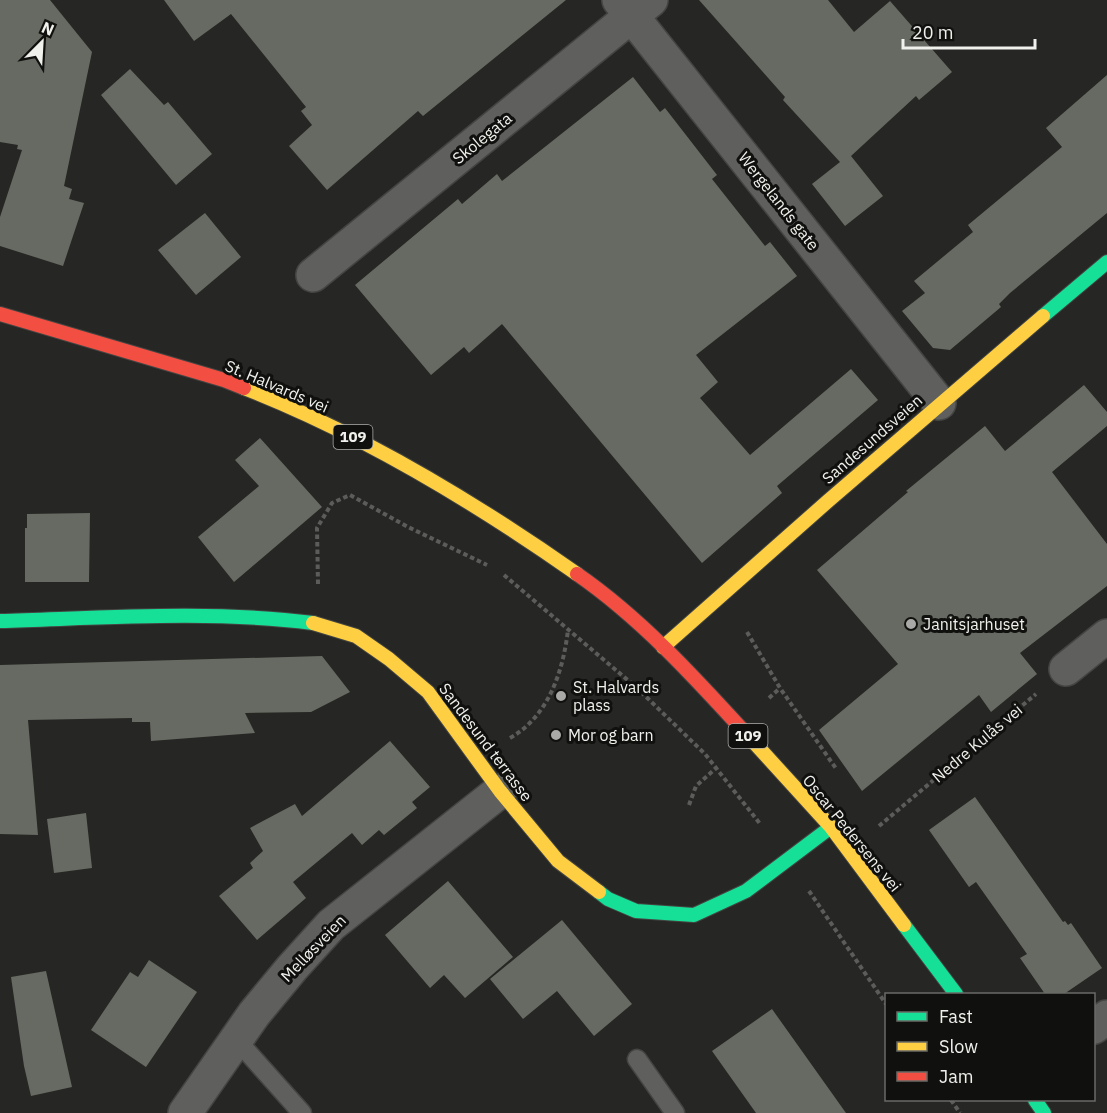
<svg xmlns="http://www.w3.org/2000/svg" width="1107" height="1113" font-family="'IBM Plex Sans',sans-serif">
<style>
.building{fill:#676a62}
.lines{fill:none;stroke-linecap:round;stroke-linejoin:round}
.lane-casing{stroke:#444543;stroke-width:21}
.street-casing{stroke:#444543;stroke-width:36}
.fast-casing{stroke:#444543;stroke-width:16}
.slow-casing{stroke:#444543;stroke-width:16}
.jam-casing{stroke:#444543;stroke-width:16}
.path{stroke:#5c5d5a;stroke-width:4;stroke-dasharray:4.5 3;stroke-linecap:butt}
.lane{stroke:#5f605d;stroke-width:18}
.street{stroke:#5f605d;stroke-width:33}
.fast{stroke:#16e098;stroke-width:14}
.slow{stroke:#ffcf43;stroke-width:14}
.jam{stroke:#f24e42;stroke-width:14}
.poi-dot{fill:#a9aaa7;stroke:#10110e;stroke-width:2}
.labels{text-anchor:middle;stroke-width:6;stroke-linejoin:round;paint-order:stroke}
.shield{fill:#10110e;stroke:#adaeaa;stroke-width:1.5}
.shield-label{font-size:15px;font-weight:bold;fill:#f0f1ed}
.street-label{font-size:16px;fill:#f0f1ed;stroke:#10110e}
.poi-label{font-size:16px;fill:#f0f1ed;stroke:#10110e;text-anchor:start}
</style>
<rect width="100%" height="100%" fill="#262724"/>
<!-- building -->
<path class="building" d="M0,0H50L92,52L64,186L72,189L69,199L84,203L63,266L0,246V217L22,150L17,149L18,145L0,142Z
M164,0H566L423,116L418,111L327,190L289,146L312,125L301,111L306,107L231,14L194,41Z
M699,0H828L854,32L890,1L952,72L919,100L916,96L851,156L883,196L845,226L812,184L840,162L783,100L785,97Z
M130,69L164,105L168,102L212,154L176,185L101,95Z
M1107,75V213L1010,293L999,304L1001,307L950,350L933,348L902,311L925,293L914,281L973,232L968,225L1062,147L1046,128Z
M633,77L660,112L665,108L717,175L712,179L765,246L770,242L797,276L696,355L718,382L700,398L750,455L851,369L878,400L777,486L782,493L702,563L502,324L469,353L464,347L431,375L355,285L458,199L462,204L497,174L502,181Z
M205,213L241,257L196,295L158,250Z
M1084,385L1107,412V426L1052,472L1107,544V586L1020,653L1037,674L991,712L979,695L862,791L819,730L898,664L817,570L908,492L906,491L985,426L1005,451Z
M260,438L322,507L234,582L198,537L259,486L235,460Z
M90,513L89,582H25V528H27V514Z
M322,656L350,692L311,712L245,713L255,733L151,741L150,722H132V718L28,720L38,835L0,834V665Z
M390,741L430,787L412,802L417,808L384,835L379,830L362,845L352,833L293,882L306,898L257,940L219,896L253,868L250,863L263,851L250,828L295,804L302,816Z
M975,797L1063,922L1065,921L1068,925L1071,923L1102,968L1064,994H1045L1020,958L1027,954L976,882L969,887L929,830Z
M86,813L92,868L54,873L47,819Z
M448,881L513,957L465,998L444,975L430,988L385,935Z
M562,920L632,1004L594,1036L557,991L523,1019L490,979Z
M149,960L197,992L146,1067L91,1030L130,972L138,977Z
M46,971L72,1087L31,1096L24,1066L11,977Z
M772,1009L846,1113H756L712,1051Z"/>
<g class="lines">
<!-- lane casing -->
<g class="lane-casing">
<path id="lane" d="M236,1039L302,1113
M637,1059L675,1113"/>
</g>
<!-- street casing -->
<g class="street-casing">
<path id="street" d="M619,0L939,403
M313,275L651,0
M1066,669L1107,636
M1094,1027L1107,1017
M185,1113L254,1014L292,968L331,925L500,791"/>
</g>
<!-- fast casing -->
<g class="fast-casing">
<path id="fast" d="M1043,316L1107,262
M0,621C104,618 209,610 313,623
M599,892L608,899L636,911L694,915L746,891L831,827
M904,925L956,994
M1035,1100L1044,1113"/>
</g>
<!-- slow casing -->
<g class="slow-casing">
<path id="slow" d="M244,388C362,434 473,501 577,574
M313,623L356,636L389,659L428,692L500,791L558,861L599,892
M663,647L828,501L1043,316
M750,738L831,827L904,925"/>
</g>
<!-- jam casing -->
<g class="jam-casing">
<path id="jam" d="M0,314L224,380L244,388
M577,574C642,619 697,680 750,738"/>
</g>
<!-- path -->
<path class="path" d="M504,575L637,688L705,754L761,825
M318,584L317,528L332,503L350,495L408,527L487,565
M747,632L780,688L837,770
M769,698L780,688
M510,738C549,716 563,671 568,630
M689,805L696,786L716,768
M879,826L1036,694
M809,891L886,1004
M951,1100L960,1113"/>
<!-- lane -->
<use href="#lane" class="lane"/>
<!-- street -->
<use href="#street" class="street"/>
<!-- fast -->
<use href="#fast" class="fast"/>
<!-- slow -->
<use href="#slow" class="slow"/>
<!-- jam -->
<use href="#jam" class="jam"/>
</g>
<!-- markers -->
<g class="poi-dot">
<circle cx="911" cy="624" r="6"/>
<circle cx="561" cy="696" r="6"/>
<circle cx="556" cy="735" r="6"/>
</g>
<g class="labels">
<!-- shield labels -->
<g class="shield">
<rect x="333.5" y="425" width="39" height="24" rx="4.5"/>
<rect x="728.5" y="724" width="39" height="24" rx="4.5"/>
</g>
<g class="shield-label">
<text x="353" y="442">109</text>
<text x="748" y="741">109</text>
</g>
<!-- street labels -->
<g class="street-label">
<text transform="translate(482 138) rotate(-39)" y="6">Skolegata</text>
<text transform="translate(779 201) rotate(52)" y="6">Wergelands gate</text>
<text transform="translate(277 386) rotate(23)" y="6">St. Halvards vei</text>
<text transform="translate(872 439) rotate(-41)" y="6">Sandesundsveien</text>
<text transform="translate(486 742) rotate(53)" y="6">Sandesund terrasse</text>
<text transform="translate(977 743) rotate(-40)" y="6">Nedre Kulås vei</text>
<text transform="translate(852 833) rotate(51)" y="6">Oscar Pedersens vei</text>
<text transform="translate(313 948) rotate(-46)" y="6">Melløsveien</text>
</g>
<!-- poi labels -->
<g class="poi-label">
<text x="923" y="630">Janitsjarhuset</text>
<text x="573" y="693">St. Halvards<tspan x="573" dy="18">plass</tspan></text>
<text x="568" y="741">Mor og barn</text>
</g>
</g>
<!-- legend -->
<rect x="885" y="993" width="210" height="108" fill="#10110e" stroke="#6a6b67" stroke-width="1.5"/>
<rect x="897" y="1012" width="30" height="9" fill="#16e098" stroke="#6a6b67" stroke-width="1.5"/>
<text x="939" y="1023" font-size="18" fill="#f0f1ed">Fast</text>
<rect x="897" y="1042" width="30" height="9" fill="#ffcf43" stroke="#6a6b67" stroke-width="1.5"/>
<text x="939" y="1053" font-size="18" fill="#f0f1ed">Slow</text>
<rect x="897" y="1072" width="30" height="9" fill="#f24e42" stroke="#6a6b67" stroke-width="1.5"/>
<text x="939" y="1083" font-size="18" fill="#f0f1ed">Jam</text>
<!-- north arrow -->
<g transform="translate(42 42) rotate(24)" stroke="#10110e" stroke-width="4.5" paint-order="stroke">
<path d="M0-4.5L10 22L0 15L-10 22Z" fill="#f0f1ed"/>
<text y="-9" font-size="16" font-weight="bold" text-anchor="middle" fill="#f0f1ed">N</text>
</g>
<!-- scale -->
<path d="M903 39v9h132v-9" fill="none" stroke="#f0f1ed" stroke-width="3"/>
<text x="912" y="39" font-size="18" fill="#f0f1ed" stroke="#10110e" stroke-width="4.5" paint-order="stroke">20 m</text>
</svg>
